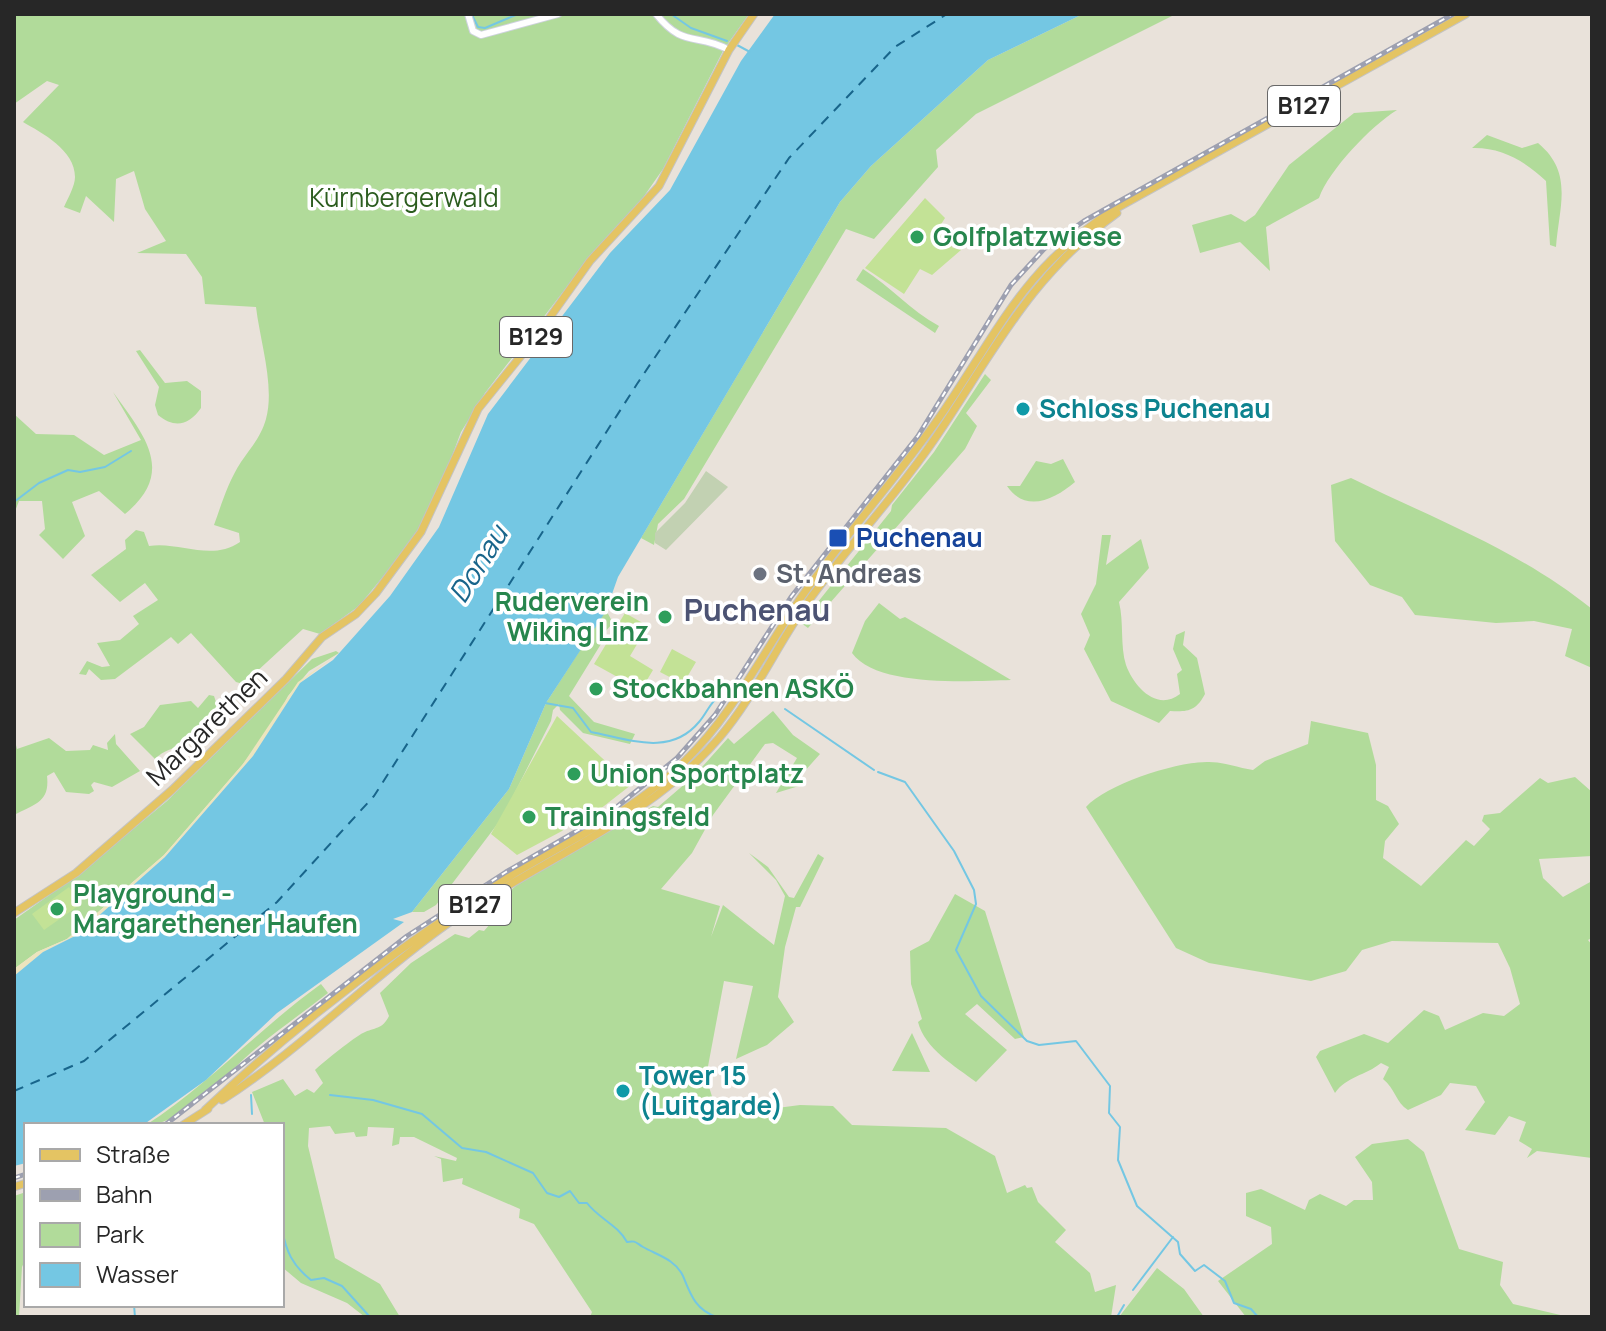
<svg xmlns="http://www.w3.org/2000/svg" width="1606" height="1331" font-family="Manrope,sans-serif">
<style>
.green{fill:#b1db9a}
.sand{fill:#ece4be}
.cemetery{fill:#c2d1b2}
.pitch{fill:#c3e296}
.water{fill:#74c7e3}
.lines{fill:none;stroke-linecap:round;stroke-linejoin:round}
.stream{stroke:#74c7e3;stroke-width:2}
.ferry{stroke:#18658b;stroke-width:2;stroke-dasharray:10 8;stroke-linecap:butt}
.minor-casing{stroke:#cfd2df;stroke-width:8}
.major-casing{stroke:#c3c3c3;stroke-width:9}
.minor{stroke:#fff;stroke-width:6}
.major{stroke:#e4c463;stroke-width:7}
.rail-casing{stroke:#9da0b0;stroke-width:5}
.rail{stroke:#fff;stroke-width:2;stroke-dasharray:6;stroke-linecap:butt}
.leisure-dot{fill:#2e9e5b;stroke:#fff;stroke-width:3}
.culture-dot{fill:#0f9aa8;stroke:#fff;stroke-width:3}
.transit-dot{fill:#1a4fb4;stroke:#fff;stroke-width:3}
.worship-dot{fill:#6b7280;stroke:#fff;stroke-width:3}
.labels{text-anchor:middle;stroke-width:7;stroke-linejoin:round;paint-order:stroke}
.shield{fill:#fff;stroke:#686868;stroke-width:2}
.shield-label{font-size:24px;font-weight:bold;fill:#272727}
.park-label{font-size:26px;fill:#2c5d1f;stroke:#fff}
.leisure-label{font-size:26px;font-weight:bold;fill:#27864d;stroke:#fff;text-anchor:start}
.culture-label{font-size:26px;font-weight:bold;fill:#0d838f;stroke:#fff;text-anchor:start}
.transit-label{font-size:26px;font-weight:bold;fill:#164399;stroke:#fff;text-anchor:start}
.worship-label{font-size:26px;font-weight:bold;fill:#5b616d;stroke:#fff;text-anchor:start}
.street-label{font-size:26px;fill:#272727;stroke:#fff}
.water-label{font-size:28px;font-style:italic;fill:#18658b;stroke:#fff}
.quarter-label{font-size:30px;font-weight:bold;fill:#4c5373;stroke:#fff}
</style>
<rect width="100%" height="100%" fill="#e9e2da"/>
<!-- green -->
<path class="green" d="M14,14H749L724,49L663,169L640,202L596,249L485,393L461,432L438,493L412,541L359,606L320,634L303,629L243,684L236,682L191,633L178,644L171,637L115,679L101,680L89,669L86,675L79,674L87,661L102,667L110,666L97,643L120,640L139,624L133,616L158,600L145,583L120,602L91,575L126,549L125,540L136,530L144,532L149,546C179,541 211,562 240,542L239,533L214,525C222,503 228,482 241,462C251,447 261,437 266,419C275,386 260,341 256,307L205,304L202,277L186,254L137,253L166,241L145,209L134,171L116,179L114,222L86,196L80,213L64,207C68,198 75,186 75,177C75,150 42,133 23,122L59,85L47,81L14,104Z
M1083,14H1176L976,114L936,150L938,167L874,239L846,229L684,499L658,524L654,545L641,538L840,202L871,166L988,60Z
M1397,110C1371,126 1329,170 1319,198L1266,227L1270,271L1240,242L1200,253L1192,225L1231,214L1245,222L1255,215L1289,165L1354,113Z
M1487,135L1522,148L1538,143C1574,173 1559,206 1556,247L1550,245L1546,181C1525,161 1501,147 1472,148Z
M863,269C891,287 910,310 939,326L935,333L856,280Z
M140,350L165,383L187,381L201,391V408C189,425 175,429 158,415L155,405L159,387L136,351Z
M985,374L991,380L966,413L977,426L965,449L808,628L801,623L891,511L892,505L934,452Z
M113,392C142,433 178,471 125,514L99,491L72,502L85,536L63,559L39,535L45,529L42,501H19L14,514V414L36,434L74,435L104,455L141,440Z
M1063,459L1075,482C1055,499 1026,514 1007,486H1020L1036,461L1051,464Z
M1351,478C1436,520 1517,549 1592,609V668L1565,656L1572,629L1534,621L1496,623L1415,615L1402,597L1370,585L1335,541L1331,485Z
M1102,535H1111L1106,565L1141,539L1149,568L1119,602C1124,622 1120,646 1126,665C1134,687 1157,712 1180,694L1177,674L1182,670L1173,649L1176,635L1185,631L1183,645L1197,658L1205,694C1196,711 1188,712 1170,711L1159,723L1111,701L1084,649L1090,635L1081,614L1096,584Z
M879,603L900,619L905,617L1011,680C972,681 877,688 852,653L865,621Z
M606,610L613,623L603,634L601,644L569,696L594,722L635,734L630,744L583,733L560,710L559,704L553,710L551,721L502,818L436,905L424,912H412L509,789L546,703Z
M336,651L339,653L309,671L288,696L277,718L243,764L164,855L67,939L37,952L14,969V920L79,874L167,801L312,659Z
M209,695L214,696L218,708C208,722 199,735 183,744C172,750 165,749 155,759L130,734L144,727L160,705L191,701L198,708Z
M773,711L793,735L820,754L795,782L799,786L776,793L797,758L773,743L765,744L713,815L692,853L661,889L720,906L711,937L723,905L774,945L785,896L776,880L749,853L768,867L789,897L794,898L818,854L824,858L800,907H796L785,947L778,997L794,1022L767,1045L736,1059L753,986L724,981L706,1077L718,1116L800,1105L833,1106L852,1125L946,1128L995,1156L1007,1193L1025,1185L1027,1188L1032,1187L1038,1202L1066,1230L1055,1242L1090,1273L1095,1292L1116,1285L1111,1317H590L592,1312L534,1224L519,1218L520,1209L462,1184L463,1178L443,1182L441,1159L434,1156L456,1161L457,1158L414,1137H400L399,1144L392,1146L394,1128L368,1127L367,1136L356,1137L354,1132L335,1134L330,1126L309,1128L308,1146L335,1258L380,1284L400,1317H365L347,1303L301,1283L282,1267V1125H265L252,1092L283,1079L295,1096L307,1089L314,1093L323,1083L315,1070C322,1063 356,1036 363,1033C375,1027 382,1030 389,1016L380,993L411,963L455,934L469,938L479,930L484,931L496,917L491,907L517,885L653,806L658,807L694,776L728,738L734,744Z
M1311,721L1368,733L1376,765V800L1388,806L1399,824L1385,841L1383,858L1421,886L1466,840L1474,846L1490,829L1482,821L1484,815L1500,813L1540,778L1548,783L1575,777L1592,792V856L1539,859L1543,878L1563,897L1592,881V938L1588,940L1592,945V1158L1537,1151L1527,1158L1532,1149L1519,1141L1526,1122L1509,1116L1495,1135L1465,1130L1485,1102L1476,1086L1450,1083L1441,1095L1408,1110C1396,1103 1395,1088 1383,1079L1389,1067L1381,1063C1365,1076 1347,1076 1335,1093L1316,1057L1320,1051L1364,1034L1388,1043L1424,1010L1439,1016L1445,1030L1483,1013L1504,1016L1520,1004L1510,968L1498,943L1392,941L1362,950L1346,971L1311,981L1209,963L1176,948L1086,807C1107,784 1178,761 1209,762C1224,762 1239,768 1253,770L1265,761L1308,744Z
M115,734L116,744L140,771L112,787L94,782L91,785L94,791L89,794L66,792L54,772L47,776C50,802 35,804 14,815V737L17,749L49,738L66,751L90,750L93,745L108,750L107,743Z
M955,894L985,911L1024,1037L1015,1039L977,1004L965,1014L1007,1050L976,1082C955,1066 925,1049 918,1022L922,1019L911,984L910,951L929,941Z
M321,984L328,993C306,1010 282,1027 260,1045C230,1069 185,1125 146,1125C209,1084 260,1028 321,984Z
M912,1033L930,1072L892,1071Z
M1408,1139L1424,1152L1459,1249L1503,1262L1500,1285L1513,1304L1569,1317H1246L1218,1281L1272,1244L1271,1227L1246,1216V1193L1261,1189L1305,1210L1309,1200L1320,1194L1346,1206L1354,1200H1373L1372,1182L1355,1157L1372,1144Z
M26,1192V1258L22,1267L19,1317H14V1196Z
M1157,1268L1184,1289L1204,1317H1119Z"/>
<!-- sand -->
<path class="sand" d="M339,653L300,683L253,756L165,857L77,935L43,952L14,976V969L37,952L67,939L164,855L243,764L298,682Z"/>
<!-- cemetery -->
<path class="cemetery" d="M706,471L728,487L666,550L655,543V533L685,503Z"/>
<!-- pitch -->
<path class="pitch" d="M925,198L945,218L938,229L953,248L959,246L961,250L932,275L920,269L904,294L865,268Z
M625,613L648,626L630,656L653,670L641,690L594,664Z
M672,649L696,662L683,684L660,672Z
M557,716L631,785L586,820L580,815L562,831L517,855L491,834Z
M69,887L81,904L44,930L32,914Z"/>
<!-- water -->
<path class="water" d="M775,14H1083L988,60L871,166L840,202L618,577L606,611L546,703L509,789L412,912L393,919L404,922L277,1013L206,1080L143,1125H26V1163L14,1166V976L43,952L77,935L165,857L253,756L300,683L333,660L390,596L439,527L488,414L610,253L670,190L741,61Z"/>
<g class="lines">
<!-- stream -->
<path class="stream" d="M671,14L691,28L727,41
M472,15L478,27L485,28L518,14
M737,45L750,52
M14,502L39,483L68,470L80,472L105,467L131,451
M545,703L573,708L591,732C628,739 670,757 699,722C708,712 710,700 724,694
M785,709L874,770
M878,772L905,782L954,851L974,890L976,904L956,950L981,996L1027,1041L1039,1045L1076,1041L1110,1086L1109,1113L1120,1127L1118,1160L1137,1206L1178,1242L1180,1254L1195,1271L1204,1265L1225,1281L1234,1303L1251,1309L1258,1317
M251,1095L252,1114
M330,1095L373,1100L422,1114L462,1148L486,1152L533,1173L547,1193L559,1197L570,1191L579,1203H587C598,1218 618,1225 627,1242C636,1240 636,1243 643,1247C657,1255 675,1259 683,1276C690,1293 695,1310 717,1317
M282,1229C286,1251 292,1265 311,1280L324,1278L342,1286L370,1317
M1133,1290L1173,1237
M134,1305L135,1317
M1117,1317L1124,1305"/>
<!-- ferry -->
<path class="ferry" d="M14,1091L84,1061L277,902L374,796L637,384L789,158L895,47L947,14"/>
<!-- minor casing -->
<g class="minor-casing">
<path id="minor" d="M468,14L473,31L481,35L558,14
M656,14C684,49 696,32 729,50"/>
</g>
<!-- major casing -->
<g class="major-casing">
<path id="major" d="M14,913L76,873L172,790L286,679L322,637L356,614L376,593L421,532L478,409L533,341L590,261L659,186L729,50L754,14
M222,1100C303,1048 371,977 450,922C539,860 648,821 719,738C754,697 776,647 807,603C851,542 903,488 944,425C999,342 1034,273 1117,213
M205,1110C294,1026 392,952 494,886C558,845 631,815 685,761C734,713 763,652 802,596C847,532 901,474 945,409C1001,326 1027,264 1117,208L1466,14
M183,1125L208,1109
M14,1187L26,1183"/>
</g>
<!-- minor -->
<use href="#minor" class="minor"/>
<!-- major -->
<use href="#major" class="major"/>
<!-- rail casing -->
<g class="rail-casing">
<path id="rail" d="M165,1125L407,936L506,872L613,810L677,758L715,715L791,597L918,436L1011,285L1044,249L1084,221L1453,14
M14,1178L26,1174"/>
</g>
<!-- rail -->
<use href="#rail" class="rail"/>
</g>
<!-- markers -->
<g class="leisure-dot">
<circle cx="917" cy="237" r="8"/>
<circle cx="665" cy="617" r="8"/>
<circle cx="596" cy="689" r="8"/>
<circle cx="574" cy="774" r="8"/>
<circle cx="529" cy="817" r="8"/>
<circle cx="57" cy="909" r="8"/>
</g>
<g class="culture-dot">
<circle cx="1023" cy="409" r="8"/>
<circle cx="623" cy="1091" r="8"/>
</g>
<rect class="transit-dot" x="828" y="528" width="20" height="20" rx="4"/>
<circle class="worship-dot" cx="760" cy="574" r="8"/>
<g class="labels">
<!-- shield labels -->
<g class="shield">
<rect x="1268" y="86" width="72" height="40" rx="6"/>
<rect x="500" y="317" width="72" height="40" rx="6"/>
<rect x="439" y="885" width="72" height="40" rx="6"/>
</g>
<g class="shield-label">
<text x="1304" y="114">B127</text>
<text x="536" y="345">B129</text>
<text x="475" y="913">B127</text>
</g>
<!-- park labels -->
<g class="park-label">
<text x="404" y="207">Kürnbergerwald</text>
</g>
<!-- leisure labels -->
<g class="leisure-label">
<text x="933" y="246">Golfplatzwiese</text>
<text x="649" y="611" text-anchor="end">Ruderverein<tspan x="649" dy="30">Wiking Linz</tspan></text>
<text x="612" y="698">Stockbahnen ASKÖ</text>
<text x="590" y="783">Union Sportplatz</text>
<text x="545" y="826">Trainingsfeld</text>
<text x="73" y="903">Playground -<tspan x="73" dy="30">Margarethener Haufen</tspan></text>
</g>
<!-- culture labels -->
<g class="culture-label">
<text x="1039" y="418">Schloss Puchenau</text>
<text x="639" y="1085">Tower 15<tspan x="639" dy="30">(Luitgarde)</tspan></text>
</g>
<!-- transit labels -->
<g class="transit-label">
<text x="856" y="547">Puchenau</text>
</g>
<!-- worship labels -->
<g class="worship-label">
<text x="776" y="583">St. Andreas</text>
</g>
<!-- street labels -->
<g class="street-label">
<text transform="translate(207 727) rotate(-44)" y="9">Margarethen</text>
</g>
<!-- water labels -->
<g class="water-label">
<text transform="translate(478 564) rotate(-58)" y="10">Donau</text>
</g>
<!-- quarter labels -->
<g class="quarter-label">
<text x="757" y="621">Puchenau</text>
</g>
</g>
<!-- border -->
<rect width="1606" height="1331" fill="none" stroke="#272727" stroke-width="32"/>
<!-- legend -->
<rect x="24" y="1123" width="260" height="184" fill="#ffffff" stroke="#a9a9a9" stroke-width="2"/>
<rect x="40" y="1149" width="40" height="12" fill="#e4c463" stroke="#a9a9a9" stroke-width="2"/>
<text x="96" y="1163" font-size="24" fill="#272727">Straße</text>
<rect x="40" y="1189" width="40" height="12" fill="#9da0b0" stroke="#a9a9a9" stroke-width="2"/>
<text x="96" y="1203" font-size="24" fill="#272727">Bahn</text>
<rect x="40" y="1223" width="40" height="24" fill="#b1db9a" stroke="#a9a9a9" stroke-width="2"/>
<text x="96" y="1243" font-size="24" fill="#272727">Park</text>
<rect x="40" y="1263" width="40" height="24" fill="#74c7e3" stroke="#a9a9a9" stroke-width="2"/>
<text x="96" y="1283" font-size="24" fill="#272727">Wasser</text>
</svg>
